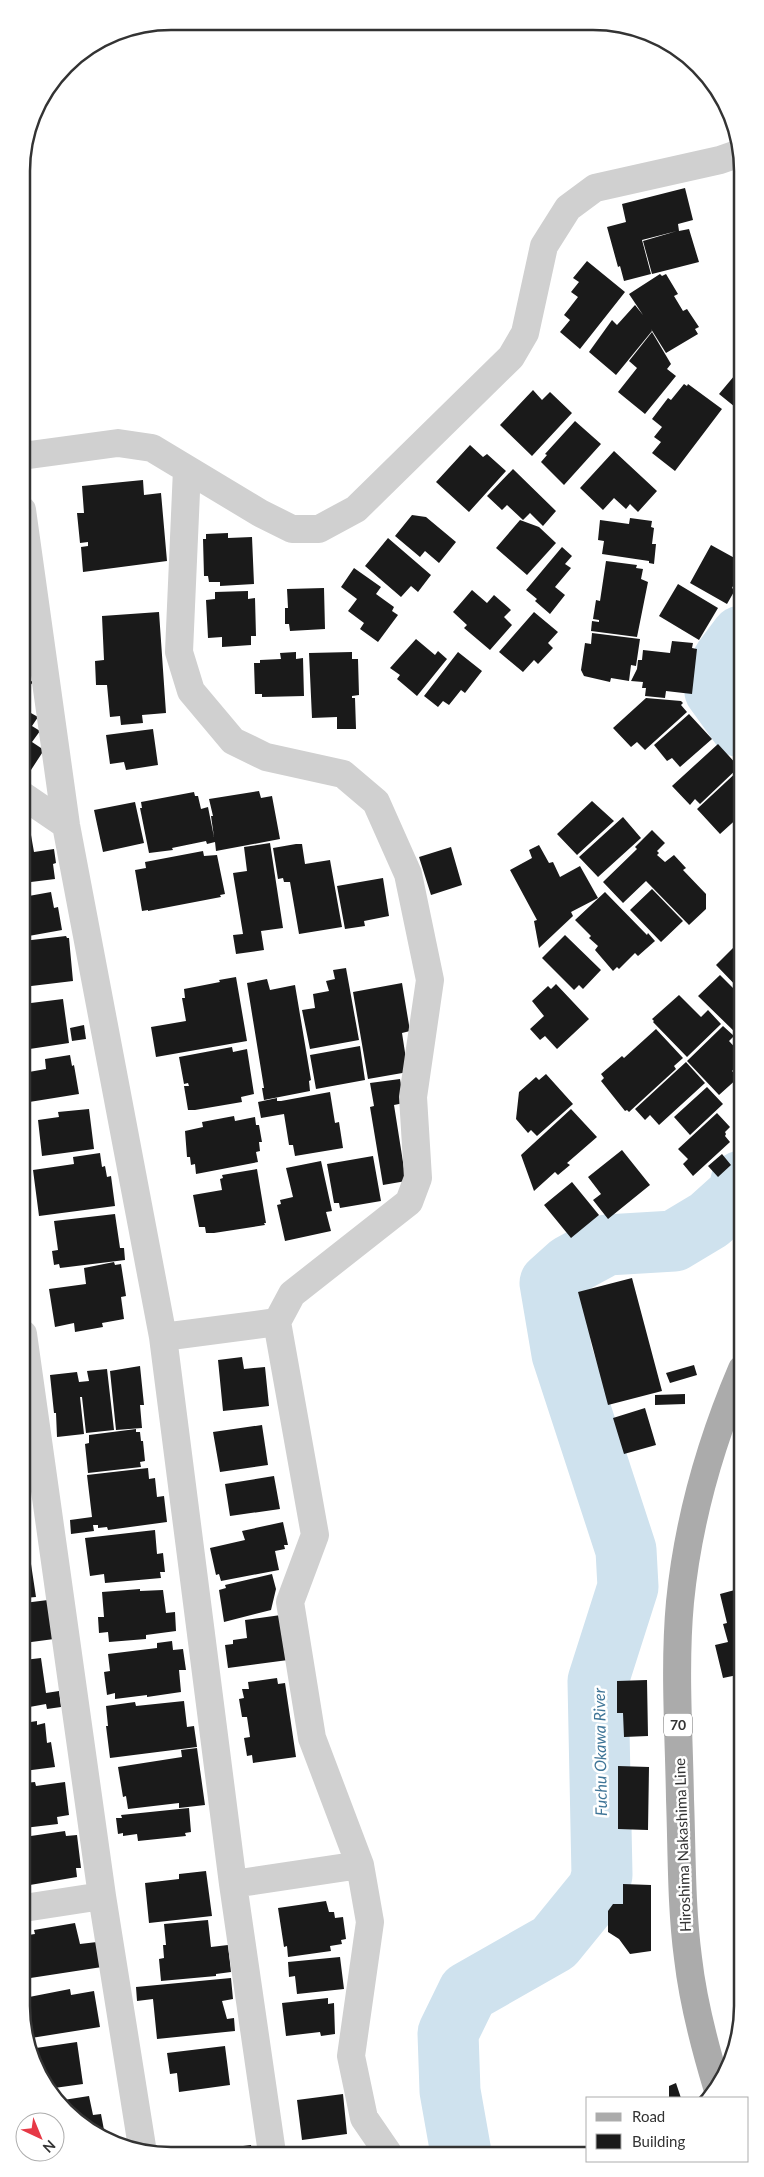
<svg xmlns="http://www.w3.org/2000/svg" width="764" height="2177" font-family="Lato,sans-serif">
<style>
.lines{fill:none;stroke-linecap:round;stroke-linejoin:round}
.river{stroke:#cfe2ee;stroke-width:61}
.building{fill:#1a1a1a}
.minor{stroke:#d0d0d0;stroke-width:28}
.primary{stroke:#ababab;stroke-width:28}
.labels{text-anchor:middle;stroke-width:5;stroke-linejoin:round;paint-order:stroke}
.shield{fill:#fff;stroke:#707070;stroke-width:1}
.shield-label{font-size:14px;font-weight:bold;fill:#333}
.street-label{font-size:15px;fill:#333;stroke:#fff}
.water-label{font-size:16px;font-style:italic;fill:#3f7597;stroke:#fff}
.rim{fill:none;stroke:#333;stroke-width:2.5}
</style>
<rect width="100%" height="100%" fill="#fff"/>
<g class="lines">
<!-- river -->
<path class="river" d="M741,636L723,660L715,691L741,727
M461,2153L450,2091L448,2033L468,1992L554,1943L598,1889L602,1875L598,1681L628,1587L626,1550L562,1354L550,1283L570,1265L607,1245L674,1241L709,1220L739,1193L741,1181"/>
</g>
<!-- building -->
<path class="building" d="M685,188L693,220L678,224L679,231L689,229L699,262L652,274L643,241L677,231L642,240L651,274L624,281L620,266L618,267L607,227L626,222L622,204Z
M587,261L625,292L580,349L560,332L570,320L564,315L578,297L571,292L579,282L573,278Z
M660,274L662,276L666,274L678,294L674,296L683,311L687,309L699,327L695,329L698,334L666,353L651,329L652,331L616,375L589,352L612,320L617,325L635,305L643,315L629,294Z
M652,332L671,364L667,369L676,376L645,414L618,392L637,368L629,361Z
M740,369V411L719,394Z
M684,384L687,386L688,384L722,409L675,471L652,453L661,442L654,437L662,427L652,419L668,398L671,400Z
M533,390L542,400L550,392L572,413L532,456L500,425Z
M575,421L601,444L564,485L541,462L547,455L545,454Z
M470,445L483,457L487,454L506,471L469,512L436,482Z
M614,451L657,491L638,512L630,504L626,509L614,498L603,510L580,488Z
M513,469L556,511L543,526L530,513L523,520L507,505L502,510L487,496Z
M143,480L144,495L161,493L167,561L83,572L81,547L88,546V542L80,543L77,513H84L82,486Z
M412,515L426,517L456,542L439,563L425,551L420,557L395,536Z
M630,518L652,521L651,527L654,528L652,544H656L654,564L649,563V561L602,554L604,541L598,540L600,520L629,524Z
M520,520L539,527L556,543L527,575L496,548Z
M228,533V538L252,537L254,584L220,586V582H209L208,576H204L203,539H206V534Z
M388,538L431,575L418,592L411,586L401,597L365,566Z
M711,545L740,561V573L732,588L735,590L727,604L690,583Z
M562,547L572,556L565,564L571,568L555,587L565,595L550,614L535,601L537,599L526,590Z
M606,561L637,565L636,568L643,569L641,579L648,582L637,637L591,631L592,621L599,622V620L593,619L596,600L600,601Z
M354,568L381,587L376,594L394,607L392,611L398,615L378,642L360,629L364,623L348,611L357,599L341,587Z
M678,584L718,608L699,640L659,616Z
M324,588L325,629L290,631L289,624H285V608H288L287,589Z
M472,590L487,603L494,595L511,610L504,617L512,625L490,650L464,628L467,625L453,612Z
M248,591V599L255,598L256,636H251V645L222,647V637L208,638L206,600L215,599V592Z
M159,612L166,713L142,715L143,723L121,725L120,716L110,717L107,685H96L95,661L104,660L102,616Z
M534,612L558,632L548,643L553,648L538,664L534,660L523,672L499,652Z
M592,633L640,639L636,666L631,665L629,681L611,678L610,682L584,676L581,670L585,643L591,644Z
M416,639L435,655L438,651L447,659L417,696L397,679L400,675L390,668Z
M672,641L693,643L692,648L697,649L692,694L666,691L665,698L645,696L646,688H642L643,682L631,681L637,669L638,660H642L643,650L670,653Z
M296,652V659L303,658L304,696L262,697V694H255L254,663H260V660L281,659L280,653Z
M352,652V659H358L359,695L352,696V698H355L356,729H337V717L312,718L309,653Z
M458,652L482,671L465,693L461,690L449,705L443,701L438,707L424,696Z
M23,676L33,682L29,687L31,689L22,702Z
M646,698L681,701L683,703L681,705L687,712L645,750L637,742L631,747L613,728Z
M22,708L38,717L32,726L40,731L32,742L44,750L31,770L22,765Z
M689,714L712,739L680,767L672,758L667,761L654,745Z
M153,729L158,765L126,770L124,762L110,764L106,735Z
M718,744L739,767L700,804L695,799L690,805L672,786Z
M741,768V815L720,834L697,809Z
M259,791L261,798L272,796L280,839L216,851L215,842L207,844L206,841L172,848L173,850L149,853L140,808H142L141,802L194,792L195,796H198L201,809L208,807L214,837L211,816H213L209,799Z
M592,801L614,821L577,855L557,834Z
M135,802L144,843L103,852L94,810Z
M623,817L641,838L598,877L579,857Z
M652,830L665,843L657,851L659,853L657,855L665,862L674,855L686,868L683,870L706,894V909L689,925L646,881L623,903L603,882L637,849L635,847Z
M28,832L29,835H31L34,852L54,849L56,863L53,864L55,879L23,883V833Z
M270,843L283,928L261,931L264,950L236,954L233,935L243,934L233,873L247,871L244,847Z
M296,844H302L305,864L330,860L342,927L299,934L290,882H284L283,878L278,879L273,848Z
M539,845L549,863L553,862L560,877L580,866L598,898L571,912L573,916L539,948L534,921L537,920L510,870L532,858L529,850Z
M451,847L462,885L431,895L419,857Z
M203,851L204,856L217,855L225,894L220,895L221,897L148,911V910L142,911L135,870L146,868L145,862Z
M383,878L389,916L364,921L365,926L345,929L337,886Z
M652,889L683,921L661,942L630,910Z
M51,892L54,908L58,907L62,930L23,937V897Z
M605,892L647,935L648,933L655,941L638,956L635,953L619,969L617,967L613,971L595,950L598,946L589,938L591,936L575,920Z
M565,935L601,970L583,989L579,985L574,990L542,958Z
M66,936L67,938H69L73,981L23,987V941Z
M734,947L741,954V991L716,965Z
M346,968L359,1040L310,1049L302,1010L315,1008L313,994L329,991L326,981L335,979L333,970Z
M720,975L741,996V1038L698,996Z
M236,977L247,1041L156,1057L151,1027L186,1021L182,998H185L184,989L220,982L219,980Z
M267,979L270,990L295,985L311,1080L309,1081L310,1091L264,1100L262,1088H264L247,983Z
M402,983L410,1031L402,1033L408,1072L368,1079L353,992Z
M556,984L589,1019L557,1049L545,1036L540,1040L530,1029L544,1016L532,1001L548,986L551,989Z
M679,995L701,1017L708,1010L721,1024L687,1057L653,1022L654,1021L652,1019Z
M63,999L69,1043L23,1050V1004Z
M84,1025L86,1039L72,1041L70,1028Z
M723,1026L734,1036L729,1041L741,1054V1063L732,1071L739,1077L719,1095L687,1061Z
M656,1029L683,1058L674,1066L676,1069L629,1112L627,1110L625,1111L601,1081L604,1078L601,1074L622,1056L624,1058Z
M360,1046L365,1080L316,1089L310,1055Z
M232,1047L233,1052L247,1049L254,1094L241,1097L242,1102L195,1110H188L184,1086H189L188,1083L184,1084L179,1057Z
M70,1055L72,1066L74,1065L79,1094L23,1103V1073L46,1069L45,1059Z
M686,1062L705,1083L659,1125L650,1115L645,1120L635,1109Z
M546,1074L573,1104L537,1136L531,1130L528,1133L516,1119L519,1092L536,1077L539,1080Z
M400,1079L404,1103L394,1105L406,1181L383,1185L370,1107L374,1106L370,1083Z
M707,1087L723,1104L690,1135L674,1117Z
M330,1092L335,1123L339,1122L343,1148L295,1156L293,1145H289L284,1114L261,1118L258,1102L277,1098V1101H281Z
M89,1109L94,1149L42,1156L38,1120L59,1117L58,1112Z
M571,1109L597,1137L567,1163L570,1165L558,1175L555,1172L534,1191L521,1155Z
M717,1113L730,1127L725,1132L726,1134L725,1136L730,1142L693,1176L683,1164L688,1159L678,1149Z
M234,1116L235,1121L255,1117L256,1125H259L262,1142H259L260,1151L256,1152L258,1162L196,1174L195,1164L191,1165L190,1157H187L185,1131L203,1127L202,1122Z
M622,1150L650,1185L608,1219L593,1200L601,1194L588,1177Z
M100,1153L102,1167L105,1166L107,1177L111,1176L115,1206L39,1216L33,1170L74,1164L73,1157Z
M722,1154L731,1165L718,1177L708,1166Z
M373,1156L381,1201L340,1208L339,1203H334L327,1164Z
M321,1161L332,1211L326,1212L331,1231L285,1241L277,1205L281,1204L280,1200L293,1197L286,1168Z
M257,1169L266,1223H264L265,1225L214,1233H206L205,1227H199L193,1195L222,1190L220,1179L223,1178L222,1175Z
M572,1182L599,1215L571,1238L544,1205Z
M115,1214L120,1248H124L125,1260L60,1268L59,1264L54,1265L52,1251L58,1250L54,1221Z
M114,1262L115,1265L121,1264L126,1296L121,1297L124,1319L102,1323L103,1327L75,1332L74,1323L55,1327L49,1289L86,1284L84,1268Z
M632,1278L662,1391L608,1405L578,1292Z
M242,1357L244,1369L265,1367L269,1406L223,1411L218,1360Z
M694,1365L697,1375L670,1383L666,1373Z
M140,1366L144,1405H140L142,1428L116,1430L110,1371Z
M107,1369L114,1430L86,1433L82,1397H80L84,1434L57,1437L56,1413H54L50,1375L77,1372L79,1382L89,1381L87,1371Z
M685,1394V1404L655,1405V1395Z
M645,1408L656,1445L624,1454L613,1418Z
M262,1425L268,1465L220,1472L213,1432Z
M136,1429V1432H140L141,1441H143L145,1461L140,1462L141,1467L88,1473L85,1444L89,1443V1435Z
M148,1468L149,1479L155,1478L157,1497L164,1496L167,1522L108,1530L107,1527L98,1528V1525H93L94,1531L71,1534L70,1520L92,1517L87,1475Z
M274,1476L280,1509L230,1516L225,1484Z
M283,1522L288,1545H284L285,1549L275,1551L279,1570L221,1581L219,1574L216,1575L210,1548L245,1540L242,1531Z
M155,1530L157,1554L163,1553L165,1572H160L161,1578L105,1583L104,1574L90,1576L85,1538Z
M27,1559L28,1564H31L36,1597L24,1598V1560Z
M272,1574L276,1589L271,1610L224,1622L219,1590L226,1588L225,1585Z
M742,1588V1674L723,1678L715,1645L728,1642L723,1624L727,1623L720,1594Z
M140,1589V1591L163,1590L166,1613L175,1612L176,1631L146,1635V1639L109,1642L108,1632L99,1633L98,1617H104L102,1592Z
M48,1600L54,1639L24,1643V1603Z
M281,1615L288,1660L228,1668L225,1645L233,1644V1640L247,1638L245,1620Z
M172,1641L173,1650L183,1649L186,1670H179L181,1692L147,1697V1695L115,1699V1693L107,1695L104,1672L110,1671L108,1654L157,1648V1643Z
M41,1658L46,1693L59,1691L61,1707L47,1709L46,1704L24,1708V1660Z
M277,1678L278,1684L285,1683L296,1757L253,1763L252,1755L247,1756L244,1738L250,1737L247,1717H242L239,1699L244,1698L242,1689H249L248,1682Z
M647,1680L648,1736L624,1737L623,1713H617V1681Z
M184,1701L187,1727L194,1726L197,1747L110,1758L106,1726H108L106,1706L135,1702L136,1706Z
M37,1721V1725L45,1723L47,1743L51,1742L55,1767L24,1771V1723Z
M197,1748L205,1805L179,1808V1803L128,1809L126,1796L123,1797L118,1767L182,1757L181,1750Z
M618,1766L649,1767L648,1830L618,1829Z
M35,1782L36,1786L65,1782L69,1815L57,1817L58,1824L24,1828V1783Z
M189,1808L191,1832L185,1833L186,1836L138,1841L137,1834L123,1836V1833L118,1834L116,1818H122L121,1815Z
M65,1831L66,1836L77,1835L81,1868H76L77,1877L24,1886V1837Z
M206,1871L212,1916L149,1923L145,1883L179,1879V1874Z
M623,1884L651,1885V1951L630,1954L619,1939L608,1932V1911L613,1904H623Z
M326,1901L329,1912H334L335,1918L343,1917L346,1939L341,1940L342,1944L330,1946L331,1951L288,1957L287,1946L284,1947L278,1908Z
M208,1920L211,1947L228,1945L231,1972L216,1974V1976L161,1981L159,1959L164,1958L163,1945H166L164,1924Z
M75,1923L80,1944L97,1942L102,1967L24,1979V1948L30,1947L28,1935L35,1934L34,1930Z
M340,1957L344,1989L297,1994L295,1976L289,1977L288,1962Z
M231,1978L233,1999L222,2001L227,2019L234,2018L235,2031L157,2039L153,1999L137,2001L136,1987Z
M70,1989L71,1995L94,1991L100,2027L25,2039L24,1998Z
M328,1998V2004L334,2003L335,2034L321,2036L320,2032L286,2036L282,2003Z
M77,2042L83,2084L47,2089L41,2081L35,2064H38L36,2048Z
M225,2046L230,2085L179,2092L177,2073L170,2074L167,2053Z
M676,2083L681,2098H669V2086Z
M343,2094L347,2134L302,2140L297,2100Z
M89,2096L93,2115L101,2114L104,2130L95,2132V2134L65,2112L57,2101Z
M251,2145L252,2153H220L219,2149Z
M558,2146L559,2153H508V2152Z"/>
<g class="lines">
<!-- minor -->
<path class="minor" d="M22,456L118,443L152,448L260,513L292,529H319L356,509L511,357L525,333L544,246L568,208L595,188L720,160L740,153
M187,469L179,652L191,691L233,741L266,757L343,774L376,802L408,874L430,980L413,1097L418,1178L409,1202L292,1294L277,1322L315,1535L290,1602L312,1738L360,1865L370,1922L351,2056L364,2118L388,2153
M22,510L66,825L163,1337L233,1884L272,2153
M22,795L66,825
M23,1334L102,1896L143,2153
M163,1337L277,1322
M233,1884L360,1865
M24,1908L102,1896"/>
<!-- primary -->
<path class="primary" d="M717,2087C704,2044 693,2002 688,1958C681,1905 682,1852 680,1799C679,1734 674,1667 680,1602C688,1521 710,1444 742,1369"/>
</g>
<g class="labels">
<!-- shield labels -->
<rect class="shield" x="664" y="1713.5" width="28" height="23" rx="4"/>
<g class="shield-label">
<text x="678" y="1730">70</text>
</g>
<!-- street labels -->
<g class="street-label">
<text transform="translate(683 1845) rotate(-92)" y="5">Hiroshima Nakashima Line</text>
</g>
<!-- water labels -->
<g class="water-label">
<text transform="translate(600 1752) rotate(-91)" y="6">Fuchu Okawa River</text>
</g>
</g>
<!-- crop -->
<path d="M0 0H764V2177H0ZM171 30H593A141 141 0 0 1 734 171V2006A141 141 0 0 1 593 2147H171A141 141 0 0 1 30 2006V171A141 141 0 0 1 171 30Z" fill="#fff" fill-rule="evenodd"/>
<path class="rim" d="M171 30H593A141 141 0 0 1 734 171V2006A141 141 0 0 1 593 2147H171A141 141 0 0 1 30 2006V171A141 141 0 0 1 171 30Z"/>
<!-- legend -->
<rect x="586" y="2097" width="162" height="65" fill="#ffffff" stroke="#adadad"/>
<rect x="596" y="2113" width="25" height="8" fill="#ababab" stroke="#adadad"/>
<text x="632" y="2122" font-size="15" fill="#333333">Road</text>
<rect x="596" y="2134" width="25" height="15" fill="#1a1a1a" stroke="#adadad"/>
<text x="632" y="2147" font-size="15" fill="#333333">Building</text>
<!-- north arrow -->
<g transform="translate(40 2137) rotate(136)"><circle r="24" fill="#ffffff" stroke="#adadad"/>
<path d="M0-4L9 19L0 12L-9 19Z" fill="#e63946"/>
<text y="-8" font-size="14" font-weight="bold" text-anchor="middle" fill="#333333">N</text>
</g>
</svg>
